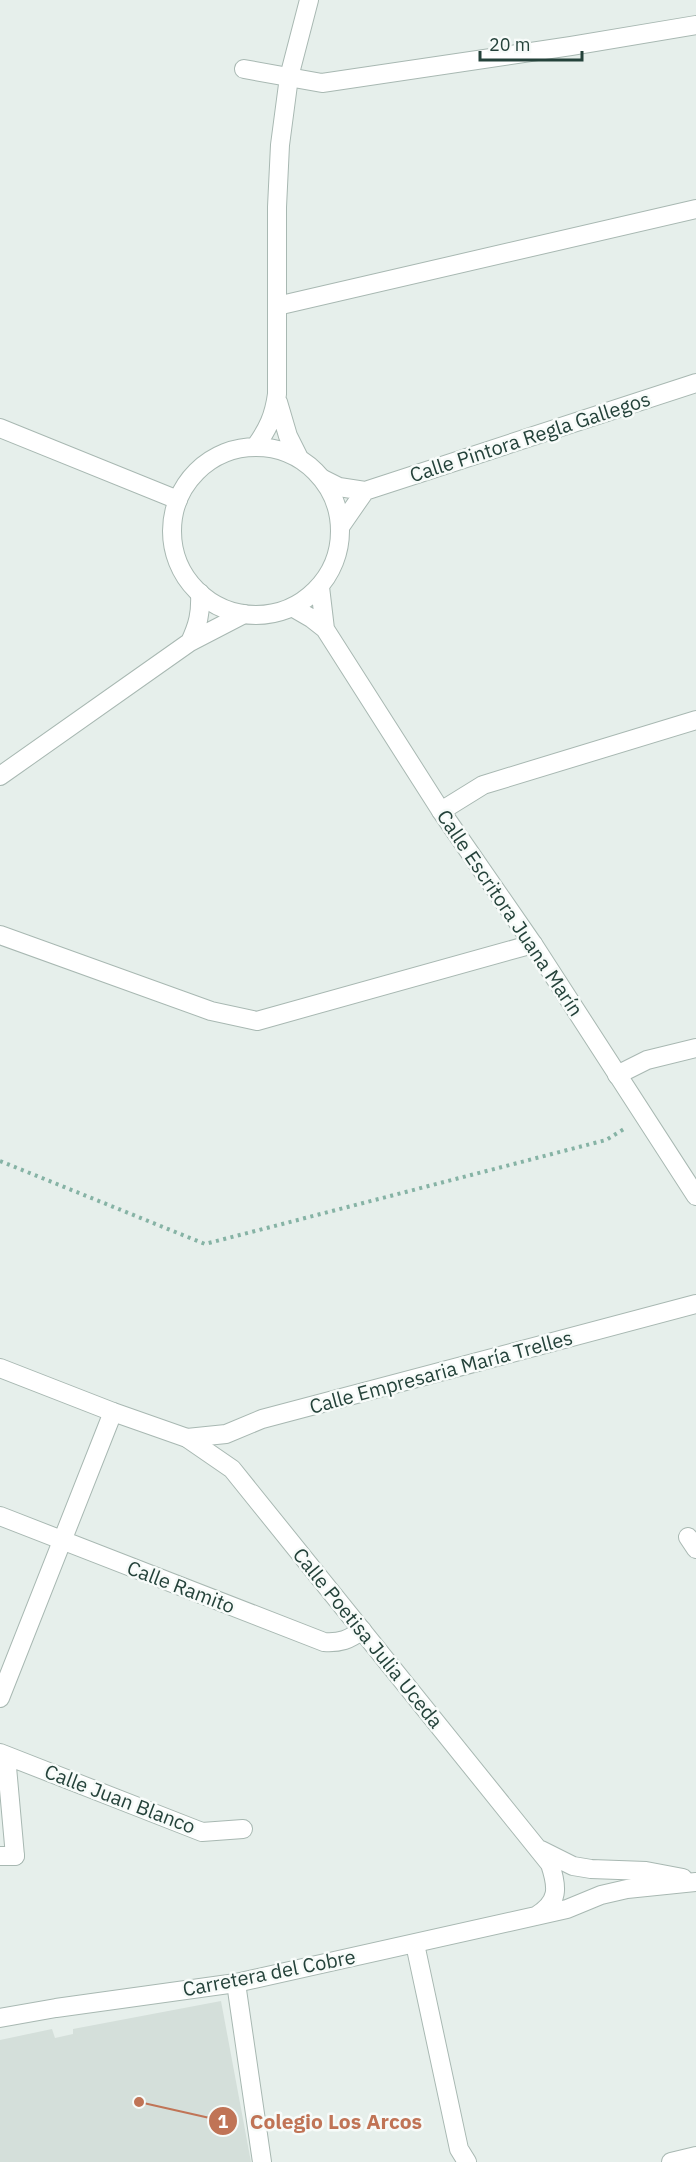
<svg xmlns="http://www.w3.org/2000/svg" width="696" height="2162" font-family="'IBM Plex Sans',sans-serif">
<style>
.built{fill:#d4dfda}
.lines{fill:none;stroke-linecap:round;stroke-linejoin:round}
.pedestrian-casing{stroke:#a8b8b2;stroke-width:20}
.minor-casing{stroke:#a8b8b2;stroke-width:20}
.tertiary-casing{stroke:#a8b8b2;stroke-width:20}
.path{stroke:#86b3a5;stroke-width:4;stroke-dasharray:3 4.5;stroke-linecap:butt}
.pedestrian{stroke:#fff;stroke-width:18}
.minor{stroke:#fff;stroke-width:18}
.tertiary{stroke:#fff;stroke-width:18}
.labels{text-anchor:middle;stroke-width:5;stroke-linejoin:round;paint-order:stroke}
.street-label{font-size:20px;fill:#24423a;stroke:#f7fbf9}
.leader{fill:none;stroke:#c07456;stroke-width:2}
.callout-dot{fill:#c07456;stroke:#f7fbf9;stroke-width:2}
.mark-label{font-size:18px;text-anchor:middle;font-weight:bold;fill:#fff}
.callout-label{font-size:21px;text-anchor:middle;font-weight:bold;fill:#c07456;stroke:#f7fbf9;stroke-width:5;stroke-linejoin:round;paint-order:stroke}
</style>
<rect width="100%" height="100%" fill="#e6efeb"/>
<!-- built -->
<path class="built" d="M221,2001L251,2162H0V2040L52,2029L55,2038L73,2034V2029Z"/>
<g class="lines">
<!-- pedestrian casing -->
<g class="pedestrian-casing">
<path id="pedestrian" d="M0,1856H15"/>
</g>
<!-- minor casing -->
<g class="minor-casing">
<path id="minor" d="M244,69L322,83L571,46L696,25
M277,306L696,209
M0,428L178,500
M323,479L339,487L365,491L696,383
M340,527L365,491
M190,642C198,625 201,613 200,593
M0,776L190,642L244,614
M441,811L483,785L696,720
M0,935L211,1011L257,1021L533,944
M617,1075L647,1060L696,1048
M187,1438L226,1434L262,1419L696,1304
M0,1516L324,1642C340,1643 349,1640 362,1630
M688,1537L696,1549
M0,1698L113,1412
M0,1753L202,1832L243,1829
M6,1756L15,1856
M415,1944L459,2149L467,2162
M236,1983L262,2162
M671,2162L696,2156"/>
</g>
<!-- tertiary casing -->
<g class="tertiary-casing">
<path id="tertiary" d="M278,402L288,436L299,458
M255,447C268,429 274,416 277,394V207L280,145L289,77L309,0
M172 531a84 84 0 1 1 168 0a84 84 0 1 1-168 0Z
M320,587L325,629
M292,607L311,618L325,629L441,811L533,944L696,1196
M0,1368L113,1412L187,1438L232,1469L550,1864C558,1888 559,1902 536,1916
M541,1850L573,1866L591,1869L646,1871L683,1878
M0,2018L56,2008L236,1983L567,1909L601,1895L627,1889L696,1882"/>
</g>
<!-- path -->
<path class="path" d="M0,1161L205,1244L606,1140L624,1129"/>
<!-- pedestrian -->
<use href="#pedestrian" class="pedestrian"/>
<!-- minor -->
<use href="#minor" class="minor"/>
<!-- tertiary -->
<use href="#tertiary" class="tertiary"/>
</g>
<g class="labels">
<!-- street labels -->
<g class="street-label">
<text transform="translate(530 437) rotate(-18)" y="7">Calle Pintora Regla Gallegos</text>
<text transform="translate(510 913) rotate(56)" y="7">Calle Escritora Juana Marín</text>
<text transform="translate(441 1372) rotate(-15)" y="7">Calle Empresaria María Trelles</text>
<text transform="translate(181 1587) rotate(21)" y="7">Calle Ramito</text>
<text transform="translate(368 1638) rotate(51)" y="7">Calle Poetisa Julia Uceda</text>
<text transform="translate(120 1799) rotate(21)" y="7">Calle Juan Blanco</text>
<text transform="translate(269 1973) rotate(-11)" y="7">Carretera del Cobre</text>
</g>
</g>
<!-- callouts -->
<path class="leader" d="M139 2102L223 2121"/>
<g class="callout-dot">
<circle cx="139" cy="2102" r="6"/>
<circle cx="223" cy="2121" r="15"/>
</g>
<g class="mark-label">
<text x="223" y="2128">1</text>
</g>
<g class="callout-label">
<text x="336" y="2129">Colegio Los Arcos</text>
</g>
<!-- scale -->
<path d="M480 51v9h102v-9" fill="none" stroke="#24423a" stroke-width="3"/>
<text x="489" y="51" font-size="18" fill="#24423a" stroke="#f7fbf9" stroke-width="4.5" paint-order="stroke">20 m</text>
</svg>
